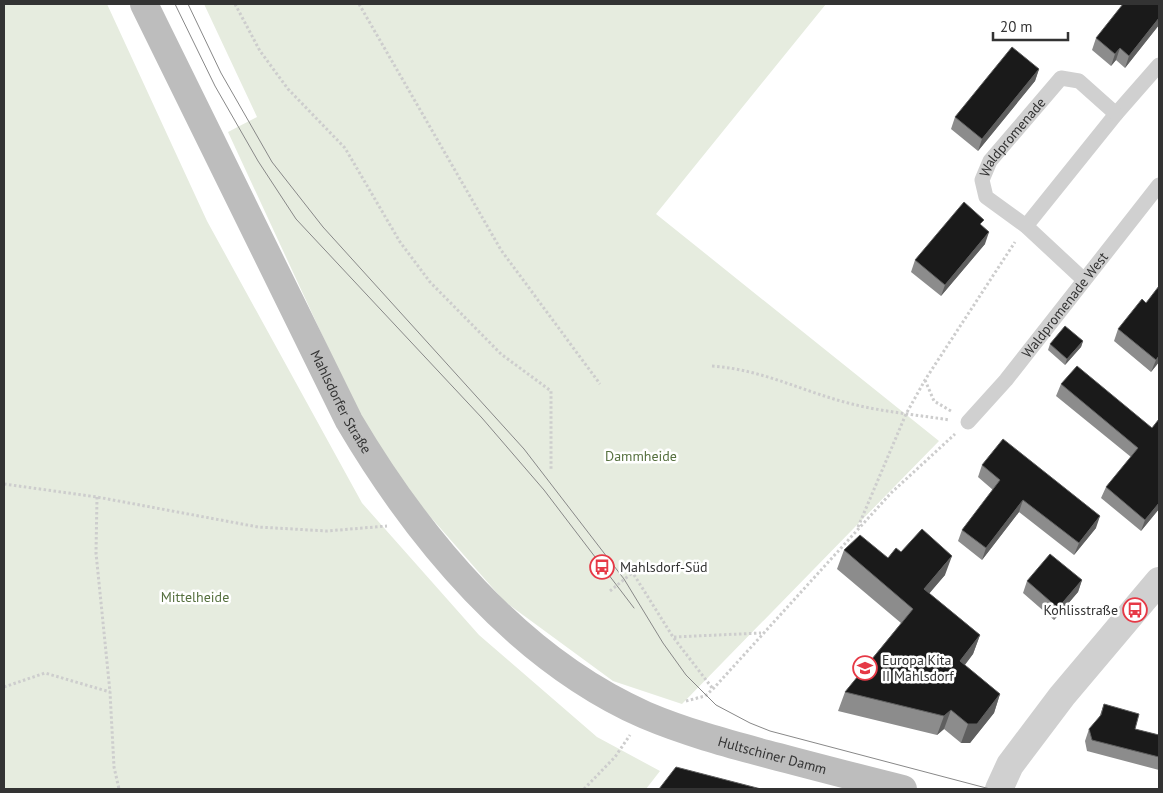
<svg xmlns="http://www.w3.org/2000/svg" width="1163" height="793" font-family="'PT Sans',sans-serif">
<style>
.green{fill:#e6ecdf}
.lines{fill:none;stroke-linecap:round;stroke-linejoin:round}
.path{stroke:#cdcdcd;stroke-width:3;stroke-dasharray:2.5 2.5;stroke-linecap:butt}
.service{stroke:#d0d0d0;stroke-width:15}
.tertiary{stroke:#d0d0d0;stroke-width:28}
.secondary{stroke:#bdbdbd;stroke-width:28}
.tram{stroke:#888;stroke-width:1}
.wall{fill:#8c8c8c}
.shaded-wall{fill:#5f5f5f}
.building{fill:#1a1a1a;stroke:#5f5f5f}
.labels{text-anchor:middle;stroke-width:5;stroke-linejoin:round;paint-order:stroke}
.street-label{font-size:14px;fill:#333;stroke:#fff}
.park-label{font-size:14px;fill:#56703f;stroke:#fff}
.poi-label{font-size:14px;fill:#333;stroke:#fff;text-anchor:start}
</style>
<rect width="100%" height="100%" fill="#fff"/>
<!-- green -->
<path class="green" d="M4,4H107L207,221L362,503L479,635L597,737L660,771L646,789H4Z
M204,4H826L656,214L939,441L682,704L613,681L504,601L407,490L362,421L228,132L257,117Z"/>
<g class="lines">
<!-- path -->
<path class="path" d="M235,4L260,51L288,89L345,148L400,242L430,282L501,354L551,391V471
M359,4L501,250L600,384
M712,366C765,370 803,392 852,404C884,412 918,415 950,420
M925,380L934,401L951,411
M4,484L97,497L258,527L327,531L387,526
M97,497L96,553L110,692L114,767L119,789
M858,527L906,414L925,380L1015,242
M626,562L673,637L713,689
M610,591L632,573
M674,637L761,633
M4,687L45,673L110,692
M686,701L705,696L713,689L891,493L955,434
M584,789L615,757L630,735"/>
<!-- service -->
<g class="service">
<path d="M1026,226L1116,114L1159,65"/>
<path id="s1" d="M1084,280L1026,226L986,197L982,180L990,161L1061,78L1079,81L1116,114"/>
<path id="s2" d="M968,422L1006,380L1159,185"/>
</g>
<!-- tertiary -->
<path class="tertiary" d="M999,789L1010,765L1062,696L1159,581"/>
<!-- secondary -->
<path class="secondary" id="s3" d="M144,4L349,421C418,538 518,659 645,715C685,732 726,743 767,754C813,766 858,778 903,789"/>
<!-- tram -->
<path class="tram" d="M175,4L215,86L258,161L296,219L482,418L544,490L634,608
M188,4L221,73L272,162L323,227L524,449L624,579L663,643L686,675L716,705L750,723L770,731L990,789"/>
</g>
<!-- wall -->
<path class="wall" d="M1159,4V25L1125,68L1116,60L1111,66L1092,50L1096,38Z
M1039,69L1035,81L978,151L951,129L955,117Z
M982,226L985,244L941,296L911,272L915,260Z
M1118,329L1159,362L1151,372L1114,341Z
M1083,341L1081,347L1065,365L1048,350L1050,344Z
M1061,384L1152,428L1159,419V509L1141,531L1101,498L1106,487L1131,457L1056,396Z
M982,465L1096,528L1074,555L1019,512L982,560L958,541L962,530L993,490L978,477Z
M844,550L888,558L901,552L945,575L929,593L980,635L973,654L965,665L1000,694L994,713L970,743H961L944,729L937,735L838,711L845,692L901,623L837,569Z
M1082,580L1078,592L1054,620L1023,593L1027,581Z
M1104,704L1135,729L1159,735V770L1087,751L1085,741L1089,729L1099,718Z"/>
<!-- shaded-wall -->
<path class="shaded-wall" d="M1159,18V25L1125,68L1129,56Z
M1120,48L1116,60L1111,66L1115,54Z
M1039,69L1035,81L978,151L982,139Z
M989,232L985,244L941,296L945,285Z
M1083,341L1081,347L1065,365L1067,359Z
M1159,356V362L1151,372L1156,360Z
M1023,500L1019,512L982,560L986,548Z
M1159,503V509L1141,531L1145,520Z
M1100,516L1096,528L1074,555L1079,543Z
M952,556L945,575L917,608L924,589Z
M1082,580L1078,592L1054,620L1058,608Z
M980,635L973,654L953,680L960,661Z
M1000,694L994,713L970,743H961L968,724Z
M951,710L944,729L937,735L944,716Z"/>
<!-- building -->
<path class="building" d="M1123,4H1159V18L1129,56L1120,48L1115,54L1096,38Z
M1012,47L1039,69L982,139L955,117Z
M964,202L984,220L980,224L989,232L945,285L915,260Z
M1159,286V356L1156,360L1118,329L1142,299L1146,303Z
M1065,326L1083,341L1067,359L1050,344Z
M1077,366L1152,428L1159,419V503L1145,520L1106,487L1138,448L1061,384Z
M1003,439L1100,516L1079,543L1023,500L986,548L962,530L1000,480L982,465Z
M922,529L952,556L924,589L980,635L960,661L1000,694L977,724H968L951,710L944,716L845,692L913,609L844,550L860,535L888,558L896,548L901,552Z
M1050,554L1082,580L1058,608L1027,581Z
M1104,704L1139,714L1135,729L1159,735V757L1092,740L1089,729L1101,715Z
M676,767L761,789H659Z"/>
<!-- icons -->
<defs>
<g id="bus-ring" transform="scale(1.25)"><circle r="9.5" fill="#fff" stroke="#e63946" stroke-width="1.5"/><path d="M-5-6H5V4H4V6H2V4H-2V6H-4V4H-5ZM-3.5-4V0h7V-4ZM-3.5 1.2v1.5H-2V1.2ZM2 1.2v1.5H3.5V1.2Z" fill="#e63946"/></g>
<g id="school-ring" transform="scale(1.25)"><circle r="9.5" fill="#fff" stroke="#e63946" stroke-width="1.5"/><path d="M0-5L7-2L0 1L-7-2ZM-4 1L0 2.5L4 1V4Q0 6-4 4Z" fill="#e63946"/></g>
</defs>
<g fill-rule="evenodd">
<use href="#bus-ring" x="602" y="567"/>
<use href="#bus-ring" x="1135" y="610"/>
<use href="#school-ring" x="865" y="668"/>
</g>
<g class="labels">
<!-- street labels -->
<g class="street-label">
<text dy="5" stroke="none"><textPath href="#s1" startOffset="199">Waldpromenade</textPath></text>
<text dy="5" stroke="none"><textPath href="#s2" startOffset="152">Waldpromenade West</textPath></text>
<text dy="5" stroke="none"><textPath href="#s3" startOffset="444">Mahlsdorfer Straße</textPath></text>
<text dy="5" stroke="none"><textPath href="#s3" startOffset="1022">Hultschiner Damm</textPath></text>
</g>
<!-- park labels -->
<g class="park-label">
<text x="641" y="461">Dammheide</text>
<text x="195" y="602">Mittelheide</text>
</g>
<!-- poi labels -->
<g class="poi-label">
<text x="620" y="572">Mahlsdorf-Süd</text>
<text x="1118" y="615" text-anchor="end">Kohlisstraße</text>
<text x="882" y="665">Europa Kita<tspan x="882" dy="16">II Mahlsdorf</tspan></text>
</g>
</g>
<!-- border -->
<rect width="1163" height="793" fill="none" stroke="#333333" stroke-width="10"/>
<!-- scale -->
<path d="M993 32v8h75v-8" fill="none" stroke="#333333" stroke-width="2.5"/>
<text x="1000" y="32" font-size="15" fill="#333333" stroke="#ffffff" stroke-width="4" paint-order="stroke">20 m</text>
</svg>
